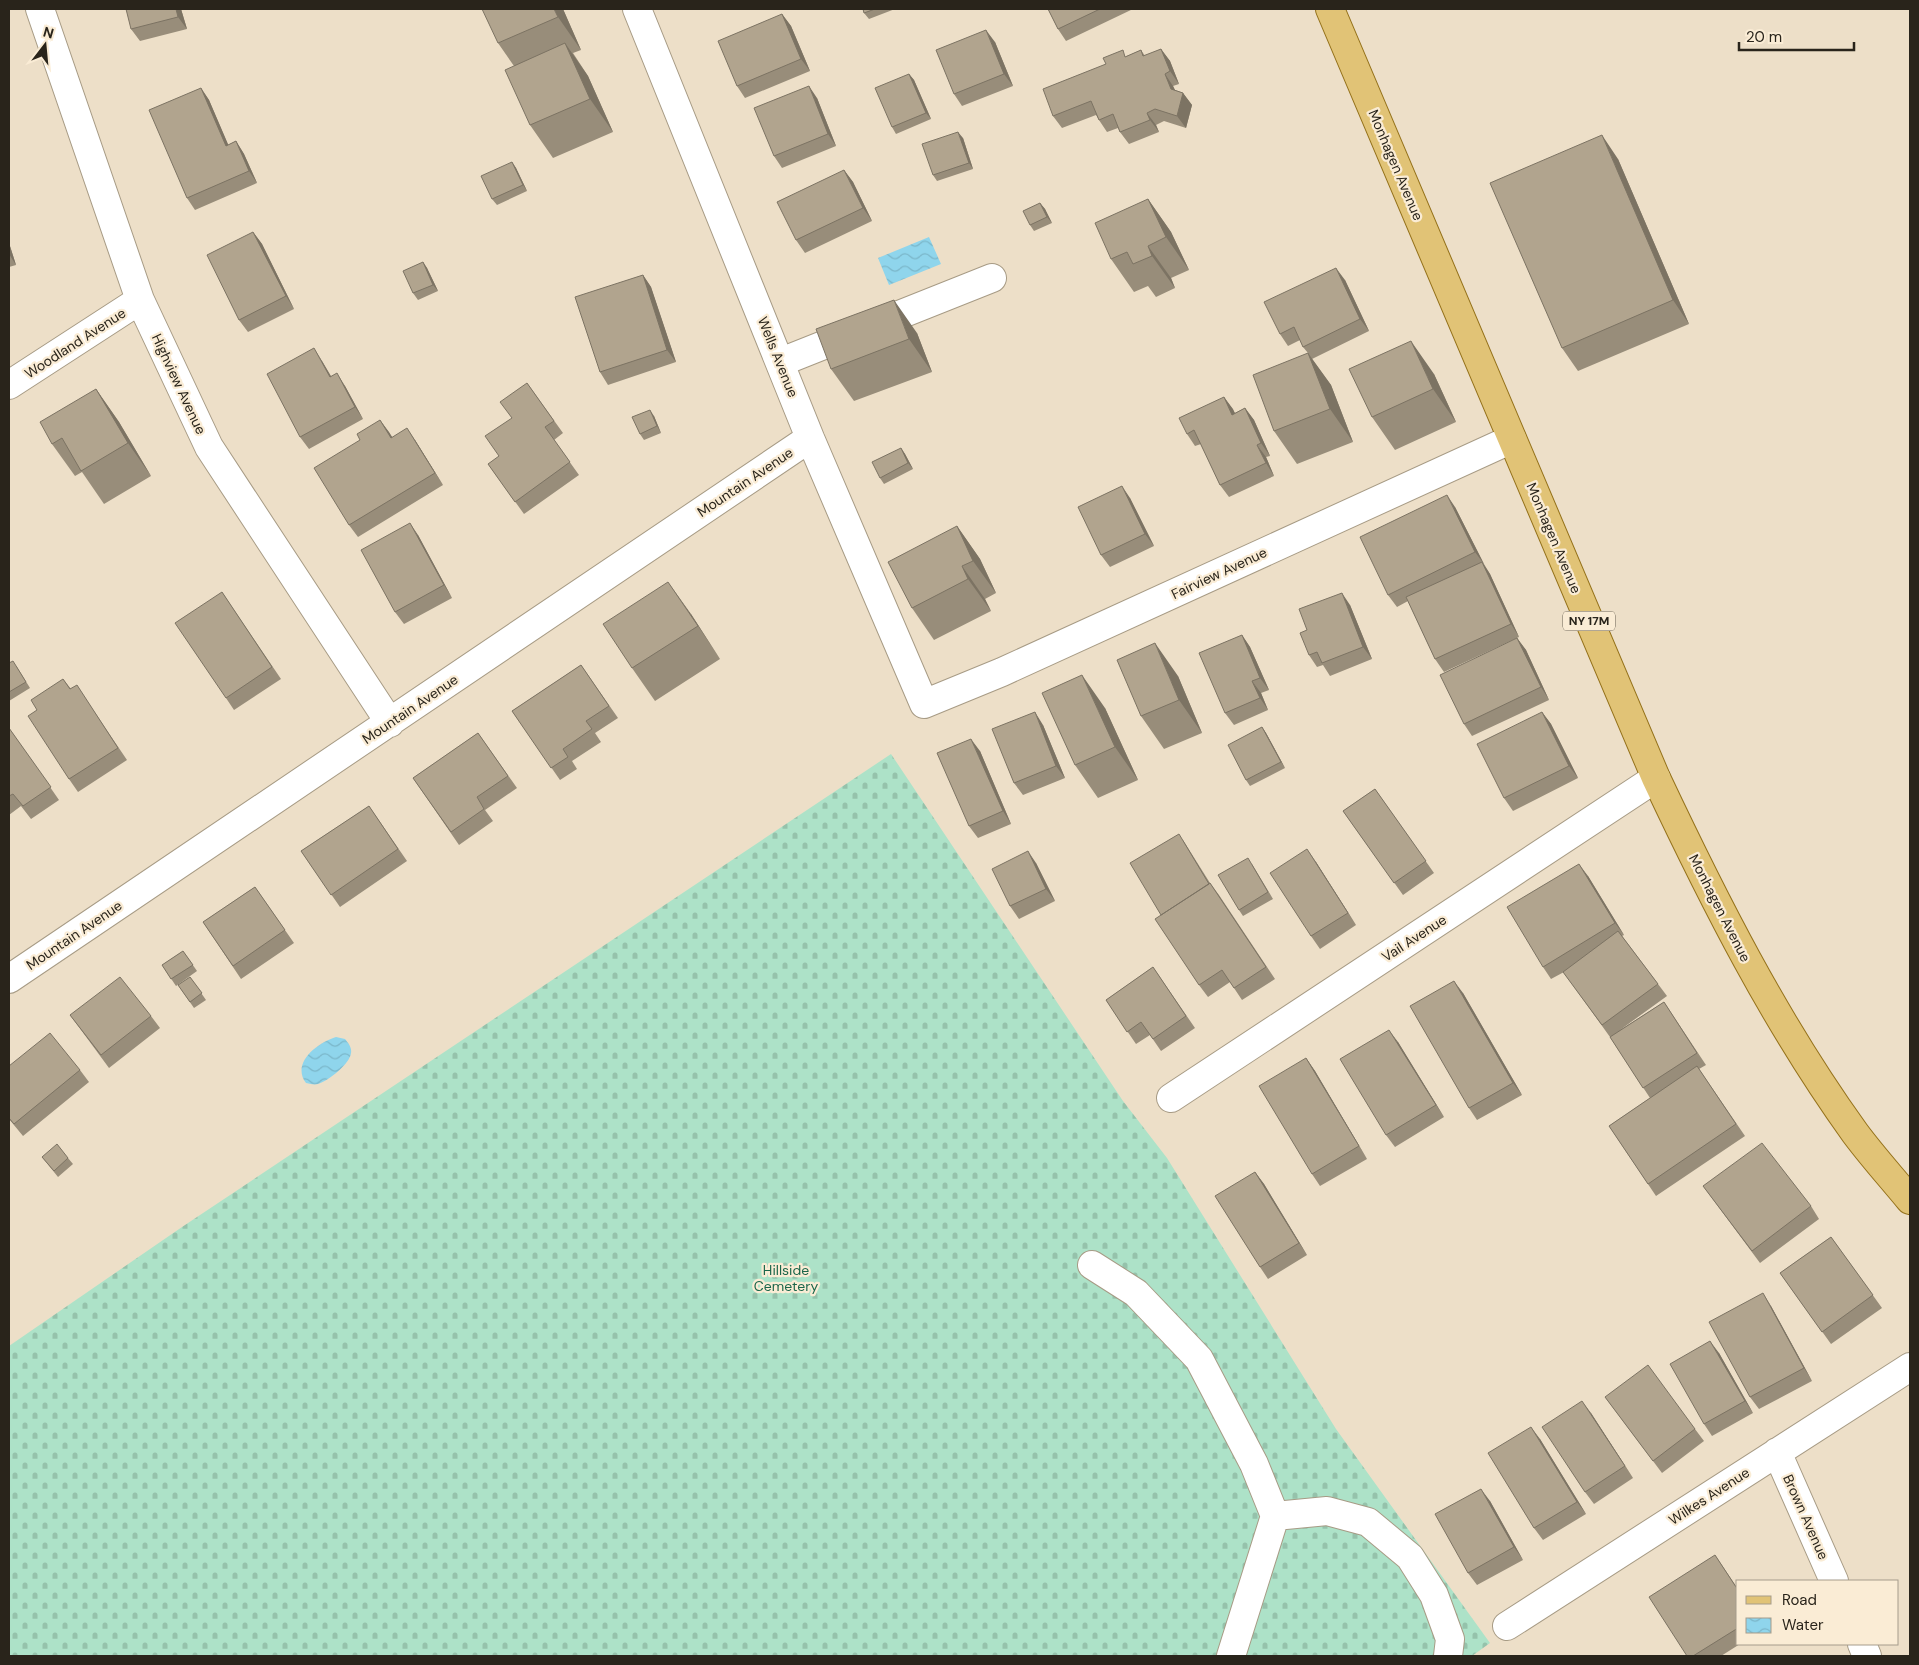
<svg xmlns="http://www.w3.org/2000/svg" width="1919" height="1665" font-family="'DM Sans',sans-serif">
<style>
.cemetery{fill:url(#cemetery-stones)}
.water{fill:url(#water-waves)}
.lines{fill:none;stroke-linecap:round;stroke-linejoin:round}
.minor-casing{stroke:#a79b85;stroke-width:30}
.major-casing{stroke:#94711a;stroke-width:30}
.minor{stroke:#fff;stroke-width:28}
.major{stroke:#e1c376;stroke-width:28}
.wall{fill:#988d7a}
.shaded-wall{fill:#7c7363}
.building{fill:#b1a48e;stroke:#7c7363}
.labels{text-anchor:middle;stroke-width:4.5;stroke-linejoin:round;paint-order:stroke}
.shield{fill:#faecd5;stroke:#686053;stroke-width:1}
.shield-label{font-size:12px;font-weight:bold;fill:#29241b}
.street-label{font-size:14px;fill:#29241b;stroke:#faecd5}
.park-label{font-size:14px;fill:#1b664a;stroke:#faecd5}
</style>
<defs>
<pattern id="cemetery-stones" width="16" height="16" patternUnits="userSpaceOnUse" patternTransform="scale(1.25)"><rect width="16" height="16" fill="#ade2c8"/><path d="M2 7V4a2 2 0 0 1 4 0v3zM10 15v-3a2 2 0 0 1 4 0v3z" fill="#95c2ab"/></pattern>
<pattern id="water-waves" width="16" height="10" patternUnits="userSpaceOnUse" patternTransform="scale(1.25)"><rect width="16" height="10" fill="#8fd5ec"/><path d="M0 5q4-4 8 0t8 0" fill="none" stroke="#7bb7ca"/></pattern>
</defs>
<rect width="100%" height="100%" fill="#eddfc8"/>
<!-- cemetery -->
<path class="cemetery" d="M891,754L1123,1101L1167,1158L1336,1429L1490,1643L1472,1656H9V1346L182,1227Z"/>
<!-- water -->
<path class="water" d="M929,237L941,264L889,285L878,258Z
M336,1037L345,1039C348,1043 352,1047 351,1053C350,1064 328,1081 318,1084C314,1085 311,1084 306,1083C291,1063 317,1043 336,1037Z"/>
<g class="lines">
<!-- minor casing -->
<g class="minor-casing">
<path id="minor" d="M40,9L140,300L209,447L390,723
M637,9L810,438L924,704L1002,672L1512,439
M781,362L992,278
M9,385L140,300
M9,979L810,438
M1171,1098L1656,778
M1092,1265L1136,1293L1199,1359L1254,1464L1275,1516L1231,1656
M1777,1452L1834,1581
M1275,1516L1327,1511L1368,1522L1410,1557L1434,1595L1450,1639L1448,1656
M1507,1626L1910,1367
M1862,1644L1867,1656"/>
</g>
<!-- major casing -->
<g class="major-casing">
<path id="major" d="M1330,9L1656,778C1714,901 1775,1022 1855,1133C1872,1156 1892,1178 1910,1200"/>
</g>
<!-- minor -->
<use href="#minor" class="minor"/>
<!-- major -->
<use href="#major" class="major"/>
</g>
<!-- wall -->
<path class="wall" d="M181,9L187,29L140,41L131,29Z
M563,9L581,50L573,53L588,76L613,132L553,158L530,125L514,66L498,43Z
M863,9H895L869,19L864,13Z
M1048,9H1133L1066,41L1058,29Z
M782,14L791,26L810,71L745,98L737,86Z
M995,42L1013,86L962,106L954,94Z
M1161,49L1170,61L1179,84L1173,86L1175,90L1183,93L1192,105L1186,128L1164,121L1156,125L1159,132L1129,144L1120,132L1118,128L1107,132L1099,120L1096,115L1062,128L1053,116L1127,56L1141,50L1145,56Z
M909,74L914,80L931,119L896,134L892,127Z
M201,88L209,100L228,145L236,141L244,154L257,183L195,210L187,198Z
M817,98L836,146L782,168L774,156Z
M963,138L973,169L937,181L933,175Z
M1618,159L1689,324L1578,371L1562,348Z
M512,162L516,168L527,191L497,205L492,199Z
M844,170L853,182L872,221L805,253L796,240Z
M1148,199L1171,232L1189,270L1171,278L1175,288L1156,297L1148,286L1134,292L1111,259Z
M1040,203L1045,209L1052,223L1034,231L1030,225Z
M253,232L262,244L294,309L248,332L239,320Z
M9,243L16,265L9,267Z
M423,262L427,268L438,291L418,300L413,293Z
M643,275L651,287L676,362L608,385L600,372Z
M1345,280L1369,331L1312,359L1331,385L1353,442L1297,464L1274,431L1308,353L1303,347L1300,340L1288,346L1280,334Z
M917,333L932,372L854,401L831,369Z
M322,361L331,376L345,386L363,419L309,449L300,437Z
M1434,374L1456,422L1395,450L1372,417Z
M527,383L563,433L554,440L579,475L524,514L488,464L499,457L512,418Z
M96,389L119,422L151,476L104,504L82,472L75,476L52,444Z
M1224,397L1235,413L1245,408L1254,420L1270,456L1266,457L1274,476L1229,497L1220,485L1201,444L1195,446L1187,434Z
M654,416L661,433L644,440L640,434Z
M380,420L392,437L415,440L443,485L358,537L349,525L360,440Z
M901,448L905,454L913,469L884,484L880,478Z
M1130,498L1154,546L1110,567L1101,555Z
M1455,507L1484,564L1490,574L1519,637L1444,672L1435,659L1408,601L1397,607L1388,595Z
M957,526L980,559L996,593L985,599L991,611L934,640L912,608Z
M418,535L452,598L404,624L395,612Z
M222,592L281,679L234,710L226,698Z
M1350,605L1372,659L1330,676L1323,665L1317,667L1309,655L1307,630Z
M691,614L720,659L655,701L632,668Z
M1242,635L1250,647L1269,690L1261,693L1268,710L1234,725L1225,713Z
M1517,638L1526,650L1549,700L1472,736L1464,724Z
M9,663L17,667L30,688L9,701Z
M581,665L618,718L595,733L601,742L572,761L577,769L560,780L512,711Z
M1178,676L1202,733L1164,749L1141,716Z
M63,679L71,689L85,698L127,760L78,792L69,779L37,710Z
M1105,708L1138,780L1098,798L1075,765Z
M1542,712L1551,724L1578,778L1513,811L1504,798Z
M1043,725L1065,778L1023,795L1014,783Z
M1262,727L1266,733L1285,768L1250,786L1246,780Z
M9,728L59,800L31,819L21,806L9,815Z
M478,733L517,788L485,810L493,821L459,845L413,778Z
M980,751L1011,824L978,838L969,826Z
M1375,789L1434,873L1403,895L1343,811Z
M369,806L407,861L340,907L301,851Z
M1183,840L1210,883L1219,895L1275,979L1242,1000L1230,982L1208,997L1199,985Z
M1316,862L1356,925L1320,949L1311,936Z
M1036,863L1055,901L1019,919L1010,906Z
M1252,864L1273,899L1243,916L1239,910Z
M1588,876L1624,935L1622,936L1667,996L1620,1030L1664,1002L1706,1065L1699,1069L1745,1136L1656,1196L1609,1126L1650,1098L1610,1037L1572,984L1563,972H1564L1551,979L1543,967Z
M255,887L294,943L241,979L203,922Z
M183,951L197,971L176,986L162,965Z
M1153,967L1195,1028L1161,1051L1150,1035L1136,1044L1106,1000Z
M190,977L206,1000L194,1008L178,985Z
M1463,993L1522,1095L1477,1120L1469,1108Z
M70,1015L151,1016L160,1028L109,1068Z
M1398,1042L1444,1117L1395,1147L1386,1135Z
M1306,1058L1315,1071L1367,1159L1320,1186L1312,1174Z
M9,1066L80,1070L89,1082L23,1136L9,1119Z
M42,1157L68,1158L73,1164L58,1177Z
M1255,1172L1264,1184L1307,1255L1268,1279L1260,1267Z
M1703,1186L1811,1206L1819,1219L1760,1263Z
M1831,1237L1882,1308L1831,1344L1780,1273Z
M1771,1306L1812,1381L1759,1409L1750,1397Z
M1719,1353L1753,1413L1712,1436L1704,1424Z
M1605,1397L1695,1429L1704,1441L1662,1473Z
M1591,1413L1633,1478L1594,1504L1585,1492Z
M1540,1439L1586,1514L1543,1540L1534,1528Z
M1490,1501L1523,1560L1477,1585L1468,1573Z
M1715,1555L1738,1589V1644H1740L1721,1656H1687Z"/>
<!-- shaded-wall -->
<path class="shaded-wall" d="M176,9H181L187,29L178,17Z
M554,9H563L581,50L558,17Z
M782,14L791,26L810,71L801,59Z
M986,30L995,42L1013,86L1004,74Z
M565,43L588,76L613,132L590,99Z
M1161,49L1170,61L1179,84L1170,71Z
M909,74L914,80L931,119L926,113Z
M1165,74L1173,86L1180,101L1171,89Z
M809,86L817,98L836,146L828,134Z
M201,88L209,100L234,158L226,146Z
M1183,93L1192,105L1186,128L1177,116Z
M1147,113L1156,125L1159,132L1150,120Z
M958,132L963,138L973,169L969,163Z
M1602,135L1618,159L1689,324L1673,300Z
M236,141L244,154L257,183L249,171Z
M512,162L516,168L527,191L523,185Z
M844,170L853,182L872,221L863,208Z
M1148,199L1171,232L1189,270L1166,237Z
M1040,203L1045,209L1052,223L1047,217Z
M253,232L262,244L294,309L286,296Z
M9,243L16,265L9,254Z
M1148,246L1171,278L1175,288L1152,256Z
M423,262L427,268L438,291L433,285Z
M1336,268L1345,280L1369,331L1360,319Z
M643,275L651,287L676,362L667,350Z
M894,300L917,333L932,372L909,339Z
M1411,341L1434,374L1456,422L1433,389Z
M314,348L322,361L338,389L330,377Z
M1308,353L1331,385L1353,442L1330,409Z
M337,373L345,386L363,419L355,407Z
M96,389L119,422L151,476L128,443Z
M1224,397L1233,409L1241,427L1232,415Z
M1245,408L1254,420L1270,456L1261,443Z
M650,410L654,416L661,433L657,426Z
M380,420L389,432L400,450L391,438Z
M407,428L415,440L443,485L435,473Z
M1257,445L1266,457L1274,476L1266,463Z
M901,448L905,454L913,469L908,463Z
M1122,486L1130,498L1154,546L1145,534Z
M1447,495L1455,507L1484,564L1475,552Z
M410,523L418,535L452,598L444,585Z
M957,526L980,559L996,593L973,561Z
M1482,562L1490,574L1519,637L1511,624Z
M962,566L985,599L991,611L968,579Z
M668,582L691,614L720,659L698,626Z
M1342,593L1350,605L1372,659L1363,647Z
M1242,635L1250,647L1269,690L1260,678Z
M1517,638L1526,650L1549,700L1541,687Z
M1155,643L1178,676L1202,733L1179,700Z
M1082,675L1105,708L1138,780L1115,747Z
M1252,681L1261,693L1268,710L1260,698Z
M1035,712L1043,725L1065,778L1056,766Z
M1542,712L1551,724L1578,778L1569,766Z
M1262,727L1266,733L1285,768L1281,762Z
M971,739L980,751L1011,824L1003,811Z
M1307,849L1316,862L1356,925L1348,913Z
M1028,851L1036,863L1055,901L1046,889Z
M1579,864L1588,876L1624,935L1615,923Z
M1454,981L1463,993L1522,1095L1513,1083Z
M1389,1030L1398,1042L1444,1117L1436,1105Z
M1306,1058L1315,1071L1367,1159L1359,1146Z
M1255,1172L1264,1184L1307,1255L1299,1243Z
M1763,1293L1771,1306L1812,1381L1804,1368Z
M1710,1341L1719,1353L1753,1413L1745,1401Z
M1582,1401L1591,1413L1633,1478L1625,1466Z
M1531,1427L1540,1439L1586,1514L1577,1502Z
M1481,1489L1490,1501L1523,1560L1514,1547Z"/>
<!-- building -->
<path class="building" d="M126,9H176L178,17L131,29Z
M482,9H554L558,17L498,43Z
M863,9H875L864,13Z
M1048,9H1100L1058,29Z
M782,14L801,59L737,86L718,41Z
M986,30L1004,74L954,94L936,50Z
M565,43L590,99L530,125L505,70Z
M1161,49L1170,71L1165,74L1171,89L1183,93L1177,116L1155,109L1147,113L1150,120L1120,132L1113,114L1099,120L1091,101L1053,116L1043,89L1106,64L1103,58L1123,50L1125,57L1141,50L1143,56Z
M909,74L926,113L892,127L875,88Z
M809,86L828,134L774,156L754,108Z
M201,88L226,146L236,141L249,171L187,198L149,110Z
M958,132L969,163L933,175L922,144Z
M1602,135L1673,300L1562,348L1490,183Z
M512,162L523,185L492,199L481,176Z
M844,170L863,208L796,240L777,202Z
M1148,199L1166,237L1148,246L1152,256L1133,264L1127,252L1111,259L1095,223Z
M1040,203L1047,217L1030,225L1023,211Z
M253,232L286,296L239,320L207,255Z
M423,262L433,285L413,293L403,271Z
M1336,268L1360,319L1303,347L1294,327L1280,334L1264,302Z
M643,275L667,350L600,372L575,297Z
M894,300L909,339L831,369L816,329Z
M1411,341L1433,389L1372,417L1349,369Z
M314,348L330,377L337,373L355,407L300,437L267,374Z
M1308,353L1330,409L1274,431L1253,375Z
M527,383L554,421L545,427L570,462L515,502L488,464L499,456L485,436L512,418L500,402Z
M96,389L128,443L81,471L62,438L52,444L40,422Z
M1224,397L1232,415L1245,408L1261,443L1257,445L1266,463L1220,485L1194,430L1187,434L1179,418Z
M650,410L657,426L640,434L632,417Z
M380,420L391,438L407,428L435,473L349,525L314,468L360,440L357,434Z
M901,448L908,463L880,478L872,462Z
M1122,486L1145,534L1101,555L1078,507Z
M1447,495L1475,552L1388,595L1360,537Z
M410,523L444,585L395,612L361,550Z
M957,526L973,561L962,566L968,579L912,608L888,562Z
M1482,562L1511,624L1435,659L1406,597Z
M668,582L698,626L632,668L603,624Z
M222,592L272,667L226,698L175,623Z
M1342,593L1363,647L1322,663L1317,652L1309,655L1300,633L1307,630L1299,609Z
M1242,635L1260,678L1252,681L1260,698L1225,713L1199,653Z
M1517,638L1541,687L1464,724L1440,675Z
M1155,643L1179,700L1141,716L1117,660Z
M13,661L26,682L9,692V663Z
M581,665L609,706L586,721L592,729L563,749L568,757L551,768L512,711Z
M1082,675L1115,747L1075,765L1042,693Z
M63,679L70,689L77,685L118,748L69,779L28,716L37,710L31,700Z
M1035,712L1056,766L1014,783L992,729Z
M1542,712L1569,766L1504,798L1477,744Z
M1262,727L1281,762L1246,780L1228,745Z
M9,728L51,787L23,806L13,794L9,796Z
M478,733L508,776L477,797L484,809L451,832L413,778Z
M971,739L1003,811L969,826L937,753Z
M1375,789L1426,861L1394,883L1343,811Z
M369,806L398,849L331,895L301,851Z
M1179,834L1209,884L1161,915L1130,863Z
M1307,849L1348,913L1311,936L1270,873Z
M1028,851L1046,889L1010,906L992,869Z
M1248,858L1268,892L1239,910L1218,875Z
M1579,864L1615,923L1543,967L1507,907Z
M1210,883L1266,967L1234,988L1222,970L1199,985L1155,919Z
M255,887L285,930L233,966L203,922Z
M1618,931L1658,984L1602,1025L1563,972Z
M183,951L193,965L171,979L162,965Z
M1153,967L1186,1016L1153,1039L1141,1022L1127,1032L1106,1000Z
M120,977L151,1016L101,1055L70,1015Z
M190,977L202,993L190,1002L178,985Z
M1454,981L1513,1083L1469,1108L1410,1006Z
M1664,1002L1697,1053L1643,1088L1610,1037Z
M1389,1030L1436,1105L1386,1135L1340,1059Z
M50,1033L80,1070L14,1124L9,1118V1066Z
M1306,1058L1359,1146L1312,1174L1259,1086Z
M1697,1066L1736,1124L1648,1184L1609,1126Z
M1762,1143L1811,1206L1752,1251L1703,1186Z
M57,1144L68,1158L54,1171L42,1157Z
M1255,1172L1299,1243L1260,1267L1215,1196Z
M1831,1237L1873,1295L1822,1332L1780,1273Z
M1763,1293L1804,1368L1750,1397L1709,1322Z
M1710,1341L1745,1401L1704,1424L1670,1364Z
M1648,1365L1695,1429L1653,1461L1605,1397Z
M1582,1401L1625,1466L1585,1492L1542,1427Z
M1531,1427L1577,1502L1534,1528L1488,1453Z
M1481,1489L1514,1547L1468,1573L1435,1514Z
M1715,1555L1738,1590V1628L1693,1656H1687L1649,1597Z"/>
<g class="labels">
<!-- shield labels -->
<rect class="shield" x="1563" y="611.5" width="52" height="19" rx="4"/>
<g class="shield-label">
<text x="1589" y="625">NY 17M</text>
</g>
<!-- street labels -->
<g class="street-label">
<text transform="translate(1396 165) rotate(67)" y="5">Monhagen Avenue</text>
<text transform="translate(75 343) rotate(-33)" y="5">Woodland Avenue</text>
<text transform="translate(778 357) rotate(68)" y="5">Wells Avenue</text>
<text transform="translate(179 384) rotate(65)" y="5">Highview Avenue</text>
<text transform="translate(745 482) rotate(-34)" y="5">Mountain Avenue</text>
<text transform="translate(1554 538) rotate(67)" y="5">Monhagen Avenue</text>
<text transform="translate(1219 573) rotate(-25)" y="5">Fairview Avenue</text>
<text transform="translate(410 709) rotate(-34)" y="5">Mountain Avenue</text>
<text transform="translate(1720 908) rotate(63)" y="5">Monhagen Avenue</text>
<text transform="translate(74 935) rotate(-34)" y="5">Mountain Avenue</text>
<text transform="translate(1414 938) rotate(-33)" y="5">Vail Avenue</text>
<text transform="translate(1709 1496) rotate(-33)" y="5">Wilkes Avenue</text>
<text transform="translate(1806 1517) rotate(66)" y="5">Brown Avenue</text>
</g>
<!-- park labels -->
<g class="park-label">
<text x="786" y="1275">Hillside<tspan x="786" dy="16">Cemetery</tspan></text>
</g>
</g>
<!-- border -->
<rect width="1919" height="1665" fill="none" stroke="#29241b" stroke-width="20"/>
<!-- legend -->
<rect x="1736" y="1580" width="162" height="65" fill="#faecd5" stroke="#a69c8b"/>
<rect x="1746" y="1596" width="25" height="8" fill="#e1c376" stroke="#a69c8b"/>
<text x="1782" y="1605" font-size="15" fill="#29241b">Road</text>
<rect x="1746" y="1618" width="25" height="15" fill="url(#water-waves)" stroke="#a69c8b"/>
<text x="1782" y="1630" font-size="15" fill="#29241b">Water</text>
<!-- north arrow -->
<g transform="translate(45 45) rotate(16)" stroke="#faecd5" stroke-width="4" paint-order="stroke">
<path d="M0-4L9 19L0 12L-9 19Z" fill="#29241b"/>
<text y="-8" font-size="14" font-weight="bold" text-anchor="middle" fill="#29241b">N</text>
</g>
<!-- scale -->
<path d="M1739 42v8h115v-8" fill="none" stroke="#29241b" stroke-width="2.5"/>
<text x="1746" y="42" font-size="15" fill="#29241b" stroke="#faecd5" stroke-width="4" paint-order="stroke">20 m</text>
</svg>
